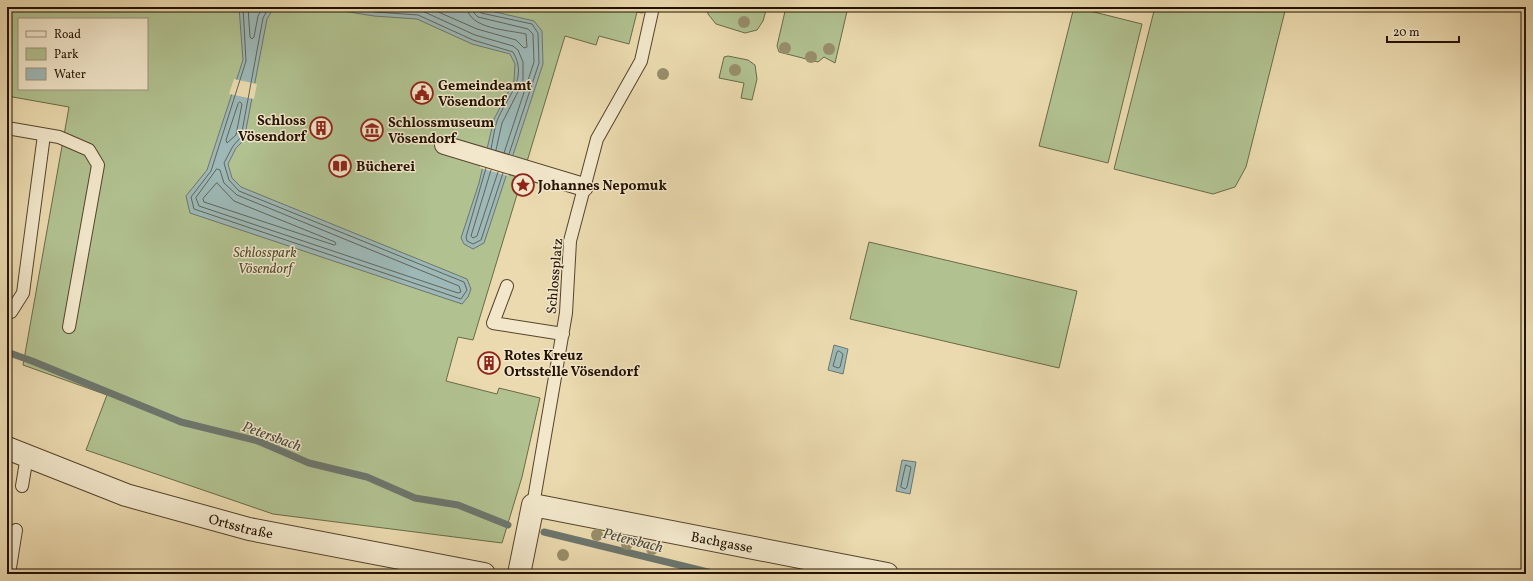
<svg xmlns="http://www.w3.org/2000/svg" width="1533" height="581" font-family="Vollkorn,serif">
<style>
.green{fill:#b1c190;stroke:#6a6a48;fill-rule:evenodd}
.water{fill:#9db8b6;stroke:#6c766d}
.pier{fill:#ebdaaf}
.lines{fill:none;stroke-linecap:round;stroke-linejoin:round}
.shore{stroke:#60655b;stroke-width:1}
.stream{stroke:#6c766d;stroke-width:7}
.service-casing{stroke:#55442c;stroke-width:14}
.pedestrian-casing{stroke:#55442c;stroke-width:20}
.minor-casing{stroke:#55442c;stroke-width:24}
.tertiary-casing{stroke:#55442c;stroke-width:24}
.service{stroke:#f2e7cb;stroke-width:12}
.pedestrian{stroke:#f2e7cb;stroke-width:18}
.minor{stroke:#f2e7cb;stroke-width:22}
.tertiary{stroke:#f2e7cb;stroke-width:22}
.tree{fill:#988e6a}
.labels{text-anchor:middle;stroke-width:3;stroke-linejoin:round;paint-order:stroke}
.poi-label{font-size:14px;font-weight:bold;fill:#231200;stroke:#f2e7cb;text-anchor:start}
.park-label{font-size:14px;font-style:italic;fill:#554f32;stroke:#f2e7cb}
.street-label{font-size:14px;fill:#231200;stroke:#f2e7cb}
.water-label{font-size:15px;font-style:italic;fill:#4e4c40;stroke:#f2e7cb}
</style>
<rect width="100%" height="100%" fill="#ebdaaf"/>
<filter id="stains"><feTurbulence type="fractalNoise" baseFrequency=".005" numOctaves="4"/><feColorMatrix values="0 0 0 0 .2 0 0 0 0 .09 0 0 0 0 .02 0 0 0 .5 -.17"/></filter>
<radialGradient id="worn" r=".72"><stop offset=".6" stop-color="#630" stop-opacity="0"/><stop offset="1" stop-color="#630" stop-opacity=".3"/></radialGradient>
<!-- green -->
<path class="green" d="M7,7H647L646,11L642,13L637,12L629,44L599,36L596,45L565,36L473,340L458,337L446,381L497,394L499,388L540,398L522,477L502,543L273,514L86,450L107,395L23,365L69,107L7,96ZM19,19H147V89H19Z
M707,7H767L763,21L757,30L745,33L716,24L708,14Z
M786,7H848L835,63L824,57L818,62L779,52L777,46Z
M1074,7L1142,24L1108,163L1039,146Z
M1155,7H1286L1246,167L1235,187L1213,194L1114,169Z
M728,56L748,60L755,65L757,79L752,100L741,98L744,83L719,78L724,57Z
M869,242L1077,291L1059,368L850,319Z"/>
<!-- water -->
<path class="water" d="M239,7H277L273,9L267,19L244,140L236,148L228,164L232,178L241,187L467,279L471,289L468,297L462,304L190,213L186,196L207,170L243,60Z
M318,7H474L534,21L542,31L543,64L484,243L473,249L464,244L461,238L479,183L494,119L514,81L515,64L510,54L472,44L417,19L374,16Z
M834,345L848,349L843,374L828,370Z
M902,460L916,462L910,494L896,491Z"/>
<!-- pier -->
<path class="pier" d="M234,79L257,84L254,99L229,94Z
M485,147L515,156L508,176L480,168Z"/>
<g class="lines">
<!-- shore -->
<path class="shore" d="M243,7L246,61L211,171L191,197L194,209L461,299L467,290L464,282L239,191L229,180L224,163L233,146L241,137L263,18L269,7
M248,7L250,37L252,39L254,37L258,16L263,7
M342,7L375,12L418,15L473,40L513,52C529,79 506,97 497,121C494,130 493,140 491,149
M373,7L420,10L475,35L513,46L518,50L523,62V82L502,123L496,150
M427,7L477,29L516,40L524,48L527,47L526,34C509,30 468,29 467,7
M473,7L474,13L478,17L528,29L533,34L534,62L504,153
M478,7L481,13L532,24L538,33L539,63L509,154
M240,102L242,104L236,135L227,143L226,140L238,104Z
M486,168L466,237L467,241L473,244L481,240L503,173
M217,169L220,170L224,183L237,195L459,286L461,292L458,293L199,206L196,198Z
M491,170L471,236L473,238L477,236L498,172
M217,183L234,201L335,242L336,244L334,245L204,202L203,199Z
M839,351L843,354L840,367L838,368L833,366L837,352Z
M906,465L911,467L907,487L905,489L901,487Z"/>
<!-- stream -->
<path class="stream" d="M7,352L32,361L181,422L258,441L309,463L367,477L415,498L458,505L508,525
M544,532L716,574"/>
<!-- service casing -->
<g class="service-casing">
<path id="service" d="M7,128L59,137L89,150L98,165L69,327
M507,286L493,323L563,334
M7,313L11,312L23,293L44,135
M22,486L27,456
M533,505L566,313L570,241L597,139L641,61L653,7
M9,574L16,530"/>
</g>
<!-- pedestrian casing -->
<g class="pedestrian-casing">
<path id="pedestrian" d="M444,145L584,187"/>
</g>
<!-- minor casing -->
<g class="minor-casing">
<g id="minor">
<path id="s1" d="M519,574L533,505L887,574"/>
</g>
</g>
<!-- tertiary casing -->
<g class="tertiary-casing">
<g id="tertiary">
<path id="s2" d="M7,448L126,495L249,529L484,574"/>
</g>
</g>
<!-- service -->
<use href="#service" class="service"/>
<!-- pedestrian -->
<use href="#pedestrian" class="pedestrian"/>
<!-- minor -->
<use href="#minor" class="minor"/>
<!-- tertiary -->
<use href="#tertiary" class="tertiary"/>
</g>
<!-- trees -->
<g class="tree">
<circle cx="744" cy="22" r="6"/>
<circle cx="785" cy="48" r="6"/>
<circle cx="829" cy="49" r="6"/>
<circle cx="811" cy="57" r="6"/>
<circle cx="735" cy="70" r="6"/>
<circle cx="663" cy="74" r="6"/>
<circle cx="597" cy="535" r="6"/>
<circle cx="627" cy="544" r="6"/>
<circle cx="652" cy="549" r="6"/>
<circle cx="563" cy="555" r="6"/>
</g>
<!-- icons -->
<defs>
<g id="civic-ring" transform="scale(1.15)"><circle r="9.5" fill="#f2e7cb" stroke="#8f2418" stroke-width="1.5"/><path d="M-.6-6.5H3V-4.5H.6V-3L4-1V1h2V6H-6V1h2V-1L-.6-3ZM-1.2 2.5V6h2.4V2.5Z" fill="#8f2418"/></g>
<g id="building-ring" transform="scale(1.15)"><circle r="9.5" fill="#f2e7cb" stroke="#8f2418" stroke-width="1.5"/><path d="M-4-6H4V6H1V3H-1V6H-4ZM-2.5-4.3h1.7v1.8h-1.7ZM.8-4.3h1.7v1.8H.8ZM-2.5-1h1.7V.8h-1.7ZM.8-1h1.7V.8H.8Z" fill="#8f2418"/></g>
<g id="museum-ring" transform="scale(1.15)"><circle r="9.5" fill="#f2e7cb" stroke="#8f2418" stroke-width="1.5"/><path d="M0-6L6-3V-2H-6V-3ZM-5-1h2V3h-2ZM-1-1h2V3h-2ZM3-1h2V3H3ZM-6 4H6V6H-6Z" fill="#8f2418"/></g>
<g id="library-ring" transform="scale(1.15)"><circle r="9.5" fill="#f2e7cb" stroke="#8f2418" stroke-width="1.5"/><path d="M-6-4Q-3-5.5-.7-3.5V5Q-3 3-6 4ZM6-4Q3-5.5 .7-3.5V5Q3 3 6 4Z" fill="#8f2418"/></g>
<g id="sight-ring" transform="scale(1.15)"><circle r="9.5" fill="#f2e7cb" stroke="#8f2418" stroke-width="1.5"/><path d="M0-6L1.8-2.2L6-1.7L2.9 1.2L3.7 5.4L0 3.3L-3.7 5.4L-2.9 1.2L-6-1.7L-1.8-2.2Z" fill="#8f2418"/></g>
</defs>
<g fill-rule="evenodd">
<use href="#civic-ring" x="422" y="93"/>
<use href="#building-ring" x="321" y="128"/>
<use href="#museum-ring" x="372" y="130"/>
<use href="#library-ring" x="340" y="166"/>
<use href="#sight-ring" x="523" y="185"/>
<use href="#building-ring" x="489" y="363"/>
</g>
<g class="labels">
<!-- poi labels -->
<g class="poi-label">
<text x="438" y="90">Gemeindeamt<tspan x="438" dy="16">Vösendorf</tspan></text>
<text x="306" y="125" text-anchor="end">Schloss<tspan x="306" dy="16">Vösendorf</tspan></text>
<text x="388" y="127">Schlossmuseum<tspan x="388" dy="16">Vösendorf</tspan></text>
<text x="356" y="171">Bücherei</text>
<text x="538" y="190">Johannes Nepomuk</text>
<text x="504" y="360">Rotes Kreuz<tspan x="504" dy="16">Ortsstelle Vösendorf</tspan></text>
</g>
<!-- park labels -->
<g class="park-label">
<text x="265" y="257">Schlosspark<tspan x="265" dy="16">Vösendorf</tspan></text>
</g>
<!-- street labels -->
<g class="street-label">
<text transform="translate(554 276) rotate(-85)" y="5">Schlossplatz</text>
<text dy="5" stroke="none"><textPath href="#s2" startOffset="247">Ortsstraße</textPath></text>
<text dy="5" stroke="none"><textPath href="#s1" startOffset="263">Bachgasse</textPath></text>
</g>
<!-- water labels -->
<g class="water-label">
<text transform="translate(272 436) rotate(20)" y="5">Petersbach</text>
<text transform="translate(633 540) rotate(14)" y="5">Petersbach</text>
</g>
</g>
<!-- margin -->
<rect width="1533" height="581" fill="none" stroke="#ebdaaf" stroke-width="24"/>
<rect x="8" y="8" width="1517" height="565" fill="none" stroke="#231200" stroke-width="2"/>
<rect x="12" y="12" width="1509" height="557" fill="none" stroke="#231200"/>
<!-- legend -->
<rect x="18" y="18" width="130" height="72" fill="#f2e7cb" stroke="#9f927a"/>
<rect x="26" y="31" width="20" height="6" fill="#f2e7cb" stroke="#9f927a"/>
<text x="54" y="38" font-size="12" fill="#231200">Road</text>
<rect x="26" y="48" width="20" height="12" fill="#b1c190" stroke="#9f927a"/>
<text x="54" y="58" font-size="12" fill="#231200">Park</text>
<rect x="26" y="68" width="20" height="12" fill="#9db8b6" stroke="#9f927a"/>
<text x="54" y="78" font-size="12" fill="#231200">Water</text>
<!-- scale -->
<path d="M1387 36v6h72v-6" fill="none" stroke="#231200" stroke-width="2"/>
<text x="1393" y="36" font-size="12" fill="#231200" stroke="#f2e7cb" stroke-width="3" paint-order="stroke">20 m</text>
<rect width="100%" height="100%" filter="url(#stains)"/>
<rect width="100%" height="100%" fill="url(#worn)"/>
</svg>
